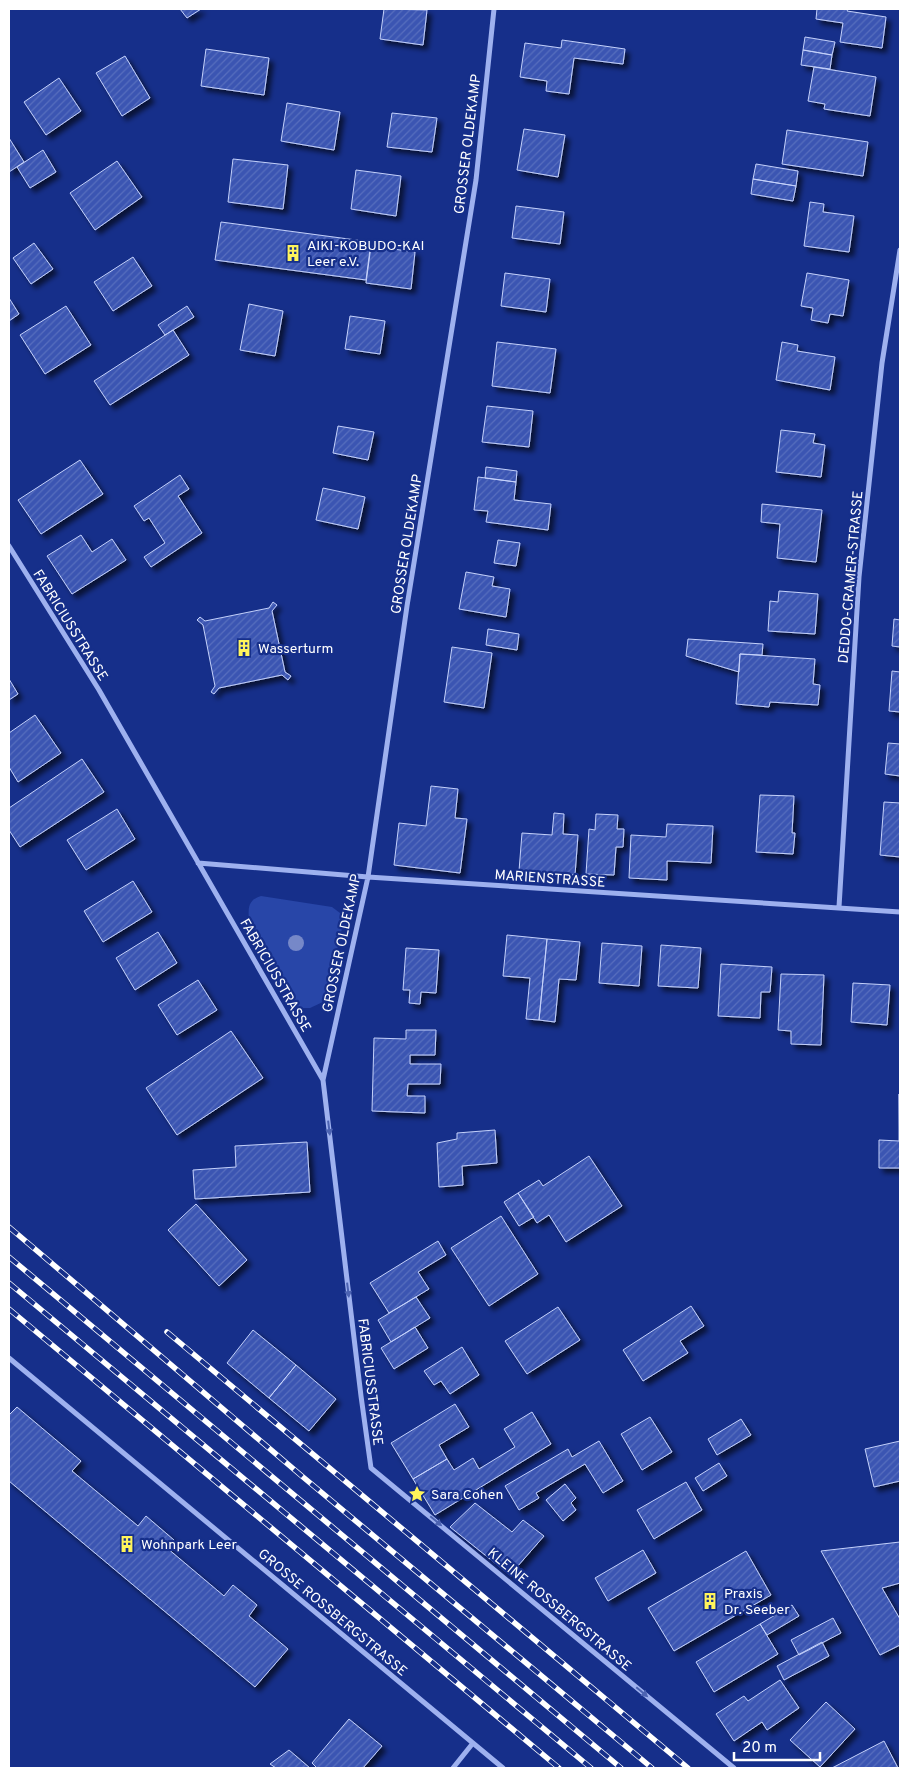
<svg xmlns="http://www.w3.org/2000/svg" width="909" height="1777" font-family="Overpass,sans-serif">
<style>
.green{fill:#2846a8}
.building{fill:url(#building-hatch);stroke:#c4d1fb;filter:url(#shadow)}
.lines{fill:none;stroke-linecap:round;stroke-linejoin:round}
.street{stroke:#9eb1ef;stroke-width:5}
.rail-casing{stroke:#fff;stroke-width:5.5}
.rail{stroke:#162f8a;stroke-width:4;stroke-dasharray:11;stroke-linecap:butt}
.tree{fill:#7688c8}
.oneway{fill:#4c63b2}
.labels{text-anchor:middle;stroke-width:4.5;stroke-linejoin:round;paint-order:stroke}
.street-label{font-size:14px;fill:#fff;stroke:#162f8a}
.poi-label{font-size:14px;fill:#fff;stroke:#162f8a;text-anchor:start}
</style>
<defs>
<pattern id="building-hatch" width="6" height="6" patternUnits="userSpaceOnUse" patternTransform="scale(1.25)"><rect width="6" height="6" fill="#3a55b2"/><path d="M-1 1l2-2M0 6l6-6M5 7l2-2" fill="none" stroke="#586ebe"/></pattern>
<filter id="shadow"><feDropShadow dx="4.5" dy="4.5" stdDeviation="2.5" flood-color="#0009"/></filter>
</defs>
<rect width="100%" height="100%" fill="#162f8a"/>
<!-- green -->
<path class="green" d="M261,896L332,907L340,913L343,924L325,1001L310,1008H295L249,920C248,908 248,900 261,896Z"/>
<!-- building -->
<path class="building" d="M180,9H201L187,18Z
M384,9L427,10L423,45L380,39Z
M817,9H848L847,11L886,17L882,48L840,42L843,23L816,19Z
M805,37L835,42L832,55L803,50Z
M562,40L625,49L623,64L574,58L569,94L546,91L547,81L520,77L525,43L561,48Z
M206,49L269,58L264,95L201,86Z
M803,50L832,55L830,69L801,65Z
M125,56L150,98L122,116L96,73Z
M814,67L876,77L870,116L824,109L825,104L808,101Z
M59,78L81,111L46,135L24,102Z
M287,103L340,112L334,150L281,141Z
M392,113L437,118L432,152L387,147Z
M524,129L565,135L558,177L517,170Z
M787,130L868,142L863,176L782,164Z
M9,138L24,162L9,172Z
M43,150L56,172L30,188L17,167Z
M233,159L288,165L283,209L228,202Z
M117,161L142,197L95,230L70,193Z
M756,164L798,171L796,186L753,179Z
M356,170L401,176L396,216L351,209Z
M753,179L796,186L793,201L751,194Z
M810,202L824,204L823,212L854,216L849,252L804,246Z
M516,206L564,212L560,244L512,238Z
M221,222L371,242L366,280L215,260Z
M34,243L53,269L31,284L13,258Z
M371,246L415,252L411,289L366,283Z
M133,257L152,286L113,311L94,282Z
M505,273L550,279L546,312L501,306Z
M807,273L849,280L843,316L830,314L828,323L811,320L813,308L801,306Z
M9,298L19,314L9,321Z
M249,304L283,311L275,356L240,350Z
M66,306L91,345L45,374L20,335Z
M187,306L194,317L165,335L158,325Z
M350,316L385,321L380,354L345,349Z
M173,330L189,355L110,405L94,381Z
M497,342L556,349L550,393L492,386Z
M782,342L798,345L797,351L835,357L830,390L776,380Z
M487,406L533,411L529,447L482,442Z
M338,426L374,432L368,460L333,453Z
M781,430L815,434L813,443L825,445L821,477L776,472Z
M80,460L103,494L41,534L18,500Z
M486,467L517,471L516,482L485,478Z
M180,475L189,489L178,496L202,533L151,567L144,557L165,543L149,518L144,521L134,506Z
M478,477L516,482L514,500L551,504L548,530L486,522L488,511L474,510Z
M323,488L365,497L358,529L316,520Z
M762,504L822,510L816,562L777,558L780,524L761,522Z
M81,535L92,552L112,539L126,560L72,594L47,556Z
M498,540L520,543L516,566L494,563Z
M466,572L494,577L492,586L510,589L506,617L459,609Z
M779,591L818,594L815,634L768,631L770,601L778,602Z
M273,602L277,605L272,611L285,672L291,676L288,680L282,675L219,688L214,694L211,692L215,686L203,625L197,620L200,617L205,621L269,608Z
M894,619L900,620V647L892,646Z
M488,629L519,634L517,650L486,645Z
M688,639L763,644L762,655L740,654L739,672L686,656Z
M452,647L492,653L484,708L444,702Z
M740,654L815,659L813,684L820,685L818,705L770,702L769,707L736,704Z
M892,671L900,672V712L889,711Z
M9,679L18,694L9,700Z
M35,715L61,753L18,782L9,767V733Z
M888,743L900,744V776L885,774Z
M82,759L104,792L20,847L9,830V808Z
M431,786L458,789L455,818L467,819L460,873L394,865L399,823L426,826Z
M760,795L794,796L792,833H795L793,854L756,852Z
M884,802L900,803V857L880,855Z
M117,809L135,839L86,870L67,840Z
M554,813L564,814L563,834L578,835L575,875L519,871L522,833L552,835Z
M596,814L618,815L617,829H624L623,847H616L614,875L586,874L589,829L595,830Z
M667,824L713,826L711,863L667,861V880L629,878L631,835L666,837Z
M133,881L152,912L103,942L84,911Z
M158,932L177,963L135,990L116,958Z
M507,935L547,939L539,1020L526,1019L530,978L503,976Z
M547,939L580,942L576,980L559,979L555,1022L539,1020Z
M602,943L642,946L639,986L599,983Z
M661,945L701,948L698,988L658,986Z
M406,948L439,950L436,993L421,992L420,1004L409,1003L410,990H403Z
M721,964L772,967L770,992H761L760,1018L718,1016Z
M781,974L824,975L821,1045L791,1044V1031L778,1030Z
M198,980L217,1010L177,1035L158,1005Z
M853,983L890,985L887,1025L851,1022Z
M406,1030H436L435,1055H410V1064H441L440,1084H408L407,1096H425V1113L372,1111L374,1038L406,1039Z
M231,1031L263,1078L177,1135L146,1088Z
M899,1094L900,1168H879V1140L899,1141Z
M495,1130L497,1163L462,1166L463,1185L439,1187L437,1143L457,1139V1133Z
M307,1142L310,1192L195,1199L193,1170L236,1167L235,1146Z
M589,1156L622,1206L566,1242L549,1215L537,1223L518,1193L539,1180L543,1186Z
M518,1193L534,1217L519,1226L504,1202Z
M196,1204L247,1260L219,1286L168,1230Z
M501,1216L538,1274L489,1306L451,1248Z
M438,1241L446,1255L418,1272L429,1289L389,1313L370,1283Z
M416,1297L430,1318L391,1342L378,1320Z
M691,1306L704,1326L680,1341L688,1353L643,1381L623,1350Z
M558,1307L580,1340L527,1374L505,1341Z
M415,1327L428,1348L394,1369L381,1348Z
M253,1330L296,1365L269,1398L227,1363Z
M462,1347L479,1375L450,1394L441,1381L434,1385L424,1371Z
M296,1365L336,1399L309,1431L269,1398Z
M455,1404L469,1427L439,1445L447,1459L413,1479L391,1443Z
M17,1407L81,1461L72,1471L138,1526L146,1516L174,1540L167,1548L224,1596L233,1585L257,1605L249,1616L288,1649L255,1687L9,1481V1415Z
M532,1412L551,1444L435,1515L413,1479L447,1459L454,1470L473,1458L479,1469L515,1447L504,1429Z
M650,1417L672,1452L642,1470L621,1434Z
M741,1419L751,1435L717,1455L708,1439Z
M599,1441L623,1481L603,1493L585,1464L536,1493L539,1498L519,1510L505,1486L568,1449L572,1457Z
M900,1441V1481L874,1487L865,1449Z
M719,1463L727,1476L703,1491L695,1478Z
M686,1482L702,1510L654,1539L637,1510Z
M565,1484L576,1498L571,1503L576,1510L563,1521L546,1500Z
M475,1503L512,1532L523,1520L544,1536L510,1575L450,1527Z
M900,1542V1583L882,1588L900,1619V1645L880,1655L821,1551Z
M643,1550L656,1573L608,1601L595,1578Z
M746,1551L771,1595L674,1651L648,1608Z
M792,1605L799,1616L767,1635L760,1624Z
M833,1618L841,1633L799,1655L791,1640Z
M760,1624L778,1654L714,1692L696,1662Z
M822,1642L829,1656L784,1680L777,1666Z
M780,1680L799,1708L767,1730L762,1722L734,1741L716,1714L744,1696L748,1701Z
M826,1702L855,1729L820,1767L790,1740Z
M349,1719L382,1746L363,1768H317L312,1763Z
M884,1741L898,1768H832Z
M289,1750L310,1768H276L270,1764Z"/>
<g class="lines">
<!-- street -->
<path class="street" d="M9,546L99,690L323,1080L361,1396L371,1468L734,1768
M198,863L368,877L900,912
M839,907L859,577L882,363L900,250
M323,1080L368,877L407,606L476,180L494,9
M9,1358L503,1768
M453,1768L473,1743"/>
<!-- rail casing -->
<g class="rail-casing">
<path id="rail" d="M9,1227L303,1477L652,1768
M9,1257L621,1768
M9,1283L591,1768
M9,1309L559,1768
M167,1332L688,1768"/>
</g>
<!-- rail -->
<use href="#rail" class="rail"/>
</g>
<!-- trees -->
<circle class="tree" cx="296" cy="943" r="8"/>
<!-- one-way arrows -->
<defs><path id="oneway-solid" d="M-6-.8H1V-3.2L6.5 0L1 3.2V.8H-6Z" transform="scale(1.25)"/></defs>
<g class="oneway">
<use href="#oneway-solid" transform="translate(329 1128) rotate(83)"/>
<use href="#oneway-solid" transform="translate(348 1290) rotate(83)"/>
<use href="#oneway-solid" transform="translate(436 1521) rotate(40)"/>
<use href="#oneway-solid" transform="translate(642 1692) rotate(40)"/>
</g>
<!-- icons -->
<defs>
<g id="building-bare" transform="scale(1.35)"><path d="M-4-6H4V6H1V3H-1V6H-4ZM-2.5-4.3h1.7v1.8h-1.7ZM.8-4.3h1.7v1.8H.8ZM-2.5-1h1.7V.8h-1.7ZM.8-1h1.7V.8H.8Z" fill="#fff45b" stroke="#162f8a" stroke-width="2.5" paint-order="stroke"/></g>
<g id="sight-bare" transform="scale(1.35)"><path d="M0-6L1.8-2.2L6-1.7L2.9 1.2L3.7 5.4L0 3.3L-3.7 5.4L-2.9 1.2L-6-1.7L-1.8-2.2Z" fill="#fff45b" stroke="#162f8a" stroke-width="2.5" paint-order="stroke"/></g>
</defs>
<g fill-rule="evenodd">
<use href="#building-bare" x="293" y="253"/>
<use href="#building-bare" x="244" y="648"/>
<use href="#sight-bare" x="417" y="1494"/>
<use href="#building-bare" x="127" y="1544"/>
<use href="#building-bare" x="710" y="1601"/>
</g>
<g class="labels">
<!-- street labels -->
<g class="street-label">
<text transform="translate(467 144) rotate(-83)" y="5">GROSSER OLDEKAMP</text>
<text transform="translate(406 544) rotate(-81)" y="5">GROSSER OLDEKAMP</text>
<text transform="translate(850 577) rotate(-85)" y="5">DEDDO-CRAMER-STRASSE</text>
<text transform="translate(71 625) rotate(58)" y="5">FABRICIUSSTRASSE</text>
<text transform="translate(550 878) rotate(4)" y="5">MARIENSTRASSE</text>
<text transform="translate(341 943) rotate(-78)" y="5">GROSSER OLDEKAMP</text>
<text transform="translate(276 975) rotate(60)" y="5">FABRICIUSSTRASSE</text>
<text transform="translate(371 1382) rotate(83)" y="5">FABRICIUSSTRASSE</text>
<text transform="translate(560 1609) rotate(40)" y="5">KLEINE ROSSBERGSTRASSE</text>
<text transform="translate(333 1612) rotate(40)" y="5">GROSSE ROSSBERGSTRASSE</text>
</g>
<!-- poi labels -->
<g class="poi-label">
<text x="307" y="250">AIKI-KOBUDO-KAI<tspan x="307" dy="16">Leer e.V.</tspan></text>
<text x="258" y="653">Wasserturm</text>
<text x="431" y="1499">Sara Cohen</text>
<text x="141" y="1549">Wohnpark Leer</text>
<text x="724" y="1598">Praxis<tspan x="724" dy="16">Dr. Seeber</tspan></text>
</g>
</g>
<!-- border -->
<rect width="909" height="1777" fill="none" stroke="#ffffff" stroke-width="20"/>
<!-- scale -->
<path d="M734 1752v8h86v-8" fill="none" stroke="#ffffff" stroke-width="2.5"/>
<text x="742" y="1752" font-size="15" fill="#ffffff" stroke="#162f8a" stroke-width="4" paint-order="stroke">20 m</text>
</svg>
